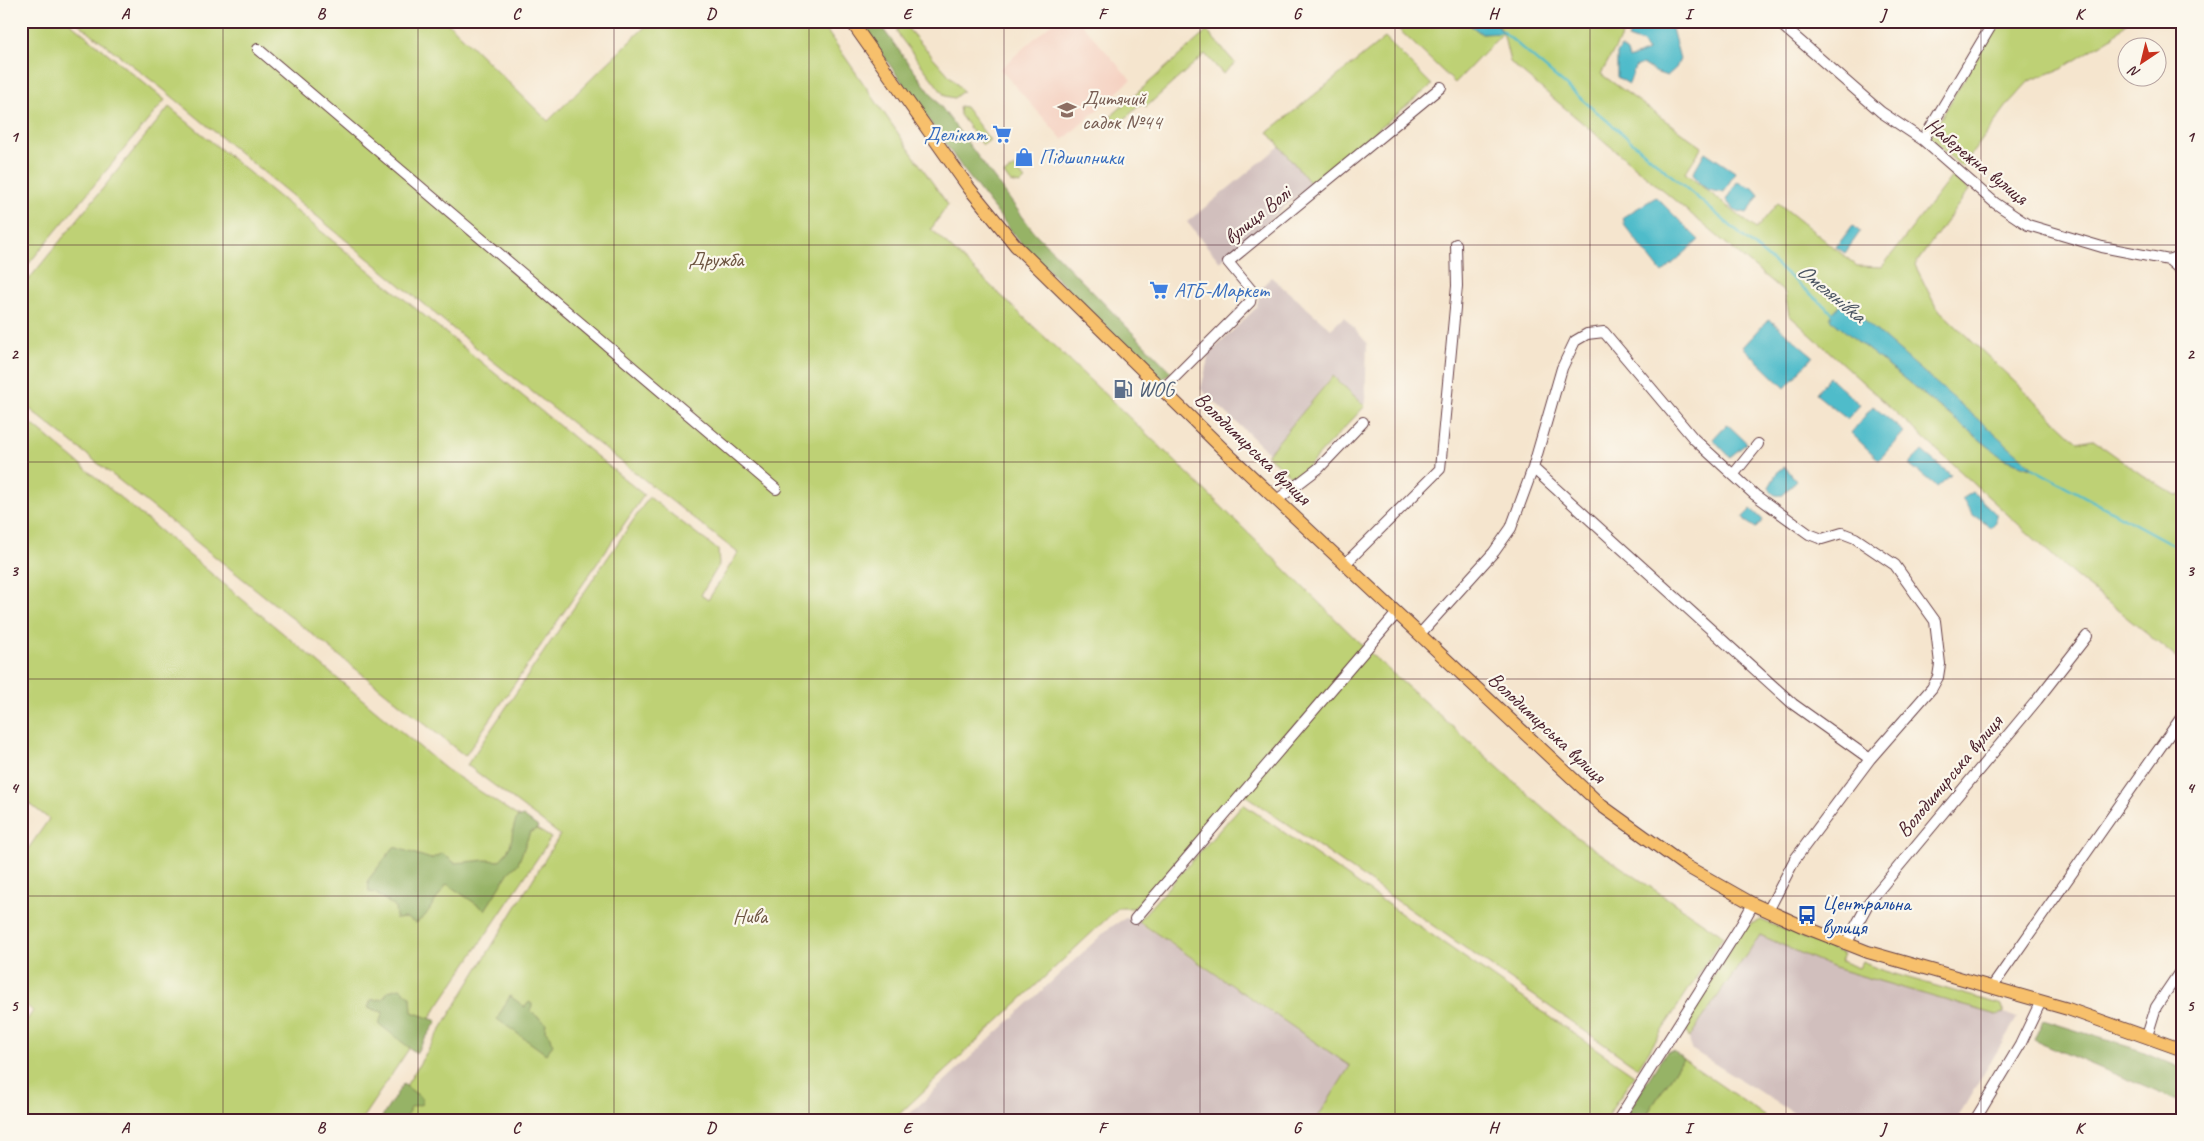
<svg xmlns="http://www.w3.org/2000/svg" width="2204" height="1141" font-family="Caveat,sans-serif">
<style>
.built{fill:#f5d2c2}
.industrial{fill:#d1bfbd}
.green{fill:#bed175;stroke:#847850;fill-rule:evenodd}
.forest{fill:#96b366;stroke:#706948}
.water{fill:#50bcca;stroke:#4d6e7a}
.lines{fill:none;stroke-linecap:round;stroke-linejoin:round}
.stream{stroke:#50bcca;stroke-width:2.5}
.minor-casing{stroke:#643d43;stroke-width:12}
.major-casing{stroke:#643d43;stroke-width:14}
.minor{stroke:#fff;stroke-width:10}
.major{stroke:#f7c06c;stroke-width:12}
.grid{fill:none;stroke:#4a1f2b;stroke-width:1;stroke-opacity:0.55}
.labels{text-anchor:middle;stroke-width:4.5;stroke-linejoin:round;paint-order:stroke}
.education-label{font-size:21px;fill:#785e54;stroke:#fbf7ec;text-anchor:start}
.shop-label{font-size:21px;fill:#366cbe;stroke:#fbf7ec;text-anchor:start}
.street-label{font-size:21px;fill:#4a1f2b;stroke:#fbf7ec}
.park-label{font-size:21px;fill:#6d5441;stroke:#fbf7ec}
.service-label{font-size:21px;fill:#4e5e75;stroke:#fbf7ec;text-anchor:start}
.transit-label{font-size:21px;fill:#164399;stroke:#fbf7ec;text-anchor:start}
.water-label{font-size:22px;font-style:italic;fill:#4c5663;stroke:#fbf7ec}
.neatline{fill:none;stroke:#4a1f2b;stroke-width:2}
.grid-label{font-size:16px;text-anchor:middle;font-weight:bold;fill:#4a1f2b}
</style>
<rect width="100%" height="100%" fill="#fbf7ec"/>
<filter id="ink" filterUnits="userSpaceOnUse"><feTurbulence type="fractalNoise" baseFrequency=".02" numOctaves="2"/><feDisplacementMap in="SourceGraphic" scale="10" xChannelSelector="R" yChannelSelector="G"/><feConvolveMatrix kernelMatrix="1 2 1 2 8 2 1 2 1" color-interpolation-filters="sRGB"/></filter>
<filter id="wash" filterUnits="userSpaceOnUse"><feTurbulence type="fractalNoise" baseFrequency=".0096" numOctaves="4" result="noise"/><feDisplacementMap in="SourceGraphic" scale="20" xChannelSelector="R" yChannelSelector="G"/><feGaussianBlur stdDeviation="1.12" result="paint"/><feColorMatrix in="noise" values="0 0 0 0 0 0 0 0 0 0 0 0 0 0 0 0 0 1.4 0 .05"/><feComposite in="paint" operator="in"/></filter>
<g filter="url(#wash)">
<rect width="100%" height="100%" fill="#f5e5ce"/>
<!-- built -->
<path class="built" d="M1054,21H1079L1131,80L1063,140L1000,69Z"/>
<!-- industrial -->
<path class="industrial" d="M1280,146L1311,184L1220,262L1187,222Z
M1271,277L1331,329L1344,317L1367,343L1365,406L1332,376L1269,453L1201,389L1209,354L1256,308L1261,288Z
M1129,916L1350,1066L1316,1120H903L1109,928Z
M1760,935L1834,968L1996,1015L2004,1013L2017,1018L1956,1120H1805L1691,1049L1689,1038Z"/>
<!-- green -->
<path class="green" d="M21,21H68L165,100L21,273Z
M75,21H446L548,121L651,21H820L948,205L931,229L1174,460L1372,655L1575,836L1723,936L1638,1068L1239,791L1147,896L1134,908H1118L893,1120H385L560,835L467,765L649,497L718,550L719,565L701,595L708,600L738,553L485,355L164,90Z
M1390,21H1465L1482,34L1503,32L1495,21H1630L1601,74L1702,147L1685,173L1756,229L1778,203L1857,266L1882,267L1952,176L1969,190L1915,265L1936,307L2078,442L2092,439L2142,475L2176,495L2183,494V663L2074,575L1789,315L1785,293L1510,62L1503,33L1455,83ZM1851,300V306L1866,322L2033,469L2004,459L1830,319Z
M1999,21H2128L2114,36L2061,69L2029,81L2009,103L1962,167L1929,138Z
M902,22L963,91L954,98L945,96L897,33V26Z
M1207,31L1235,63L1223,74L1205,54L1146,107L1142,103L1117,126L1109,118Z
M1385,38L1432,85L1311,184L1268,132Z
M959,106L965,107L990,140L983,145L960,115Z
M169,107L644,495L465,756L21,402V289Z
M1014,167L1025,180L1020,184L1010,182L1004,174Z
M1333,376L1365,406L1295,480L1267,455Z
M21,415L446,769L551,838L361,1120H21V1029L33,1011L21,1001V859L49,819L21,797Z
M1243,804L1634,1075L1605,1120H1316L1350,1066L1138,921Z
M1761,920L1844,954L1841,961L1859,968L1862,962L1881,970L2002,1005L2004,1013L1996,1015L1834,968L1760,935L1689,1038L1684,1025L1740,932L1750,924Z
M1683,1059L1771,1120H1643Z"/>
<!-- forest -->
<path class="forest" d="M859,21H877L1034,232L1171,372L1161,381L1020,242L963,169Z
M523,816L538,827L536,830L530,832L518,864L509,872L485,910L447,884L425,916L416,923L406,918L396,919L395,907L375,893L369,892L368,880L394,847L431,859L442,853L455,863L486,860L499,861C517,843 508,838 517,818Z
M400,988L411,997L412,1012L437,1021L416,1053L379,1024L383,1012L368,1008L371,1000L383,999L388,991Z
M510,996L525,1007L529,1002L532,1004L531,1012L546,1023L545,1030L551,1037L553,1045L546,1054L497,1019Z
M2043,1020L2142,1051L2183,1069V1103L2034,1040Z
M1674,1051L1683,1059L1643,1120H1623L1660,1061L1667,1052Z
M403,1084L422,1098V1104L411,1107L405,1120H380Z"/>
<!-- water -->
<path class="water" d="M1465,21H1495L1503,33L1482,34Z
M1636,21H1670L1680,59L1676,68L1667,76L1655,72L1643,64L1635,67L1629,84L1617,77V54L1621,47L1627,52L1629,59L1648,51L1642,43L1628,38Z
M1705,152L1735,172L1724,192C1708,192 1700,187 1693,173Z
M1737,182L1753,188L1759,195L1747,213L1734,210L1726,200Z
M1656,197L1699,240L1662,273L1625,226L1623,217Z
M1853,225L1860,232L1845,253L1836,247Z
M1851,299V306L1866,322L2035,469L2004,459L1830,319C1833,310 1843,301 1851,299Z
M1769,319L1813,356L1785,388L1743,347Z
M1829,377L1860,405L1847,419L1816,394Z
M1873,406L1904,432L1879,460L1851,433Z
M1727,424L1747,443L1730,457L1713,439Z
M1922,451L1951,475L1937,487L1909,464Z
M1785,467L1796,480L1783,495C1775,496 1772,495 1769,487L1779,470Z
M1973,492L1996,514V522L1991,527L1973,515L1962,499Z
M1751,509L1763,520L1756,528L1745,521L1743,517Z"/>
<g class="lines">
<!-- stream -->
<path class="stream" d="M1502,31L1835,315
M2032,468L2183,550"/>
</g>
</g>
<g filter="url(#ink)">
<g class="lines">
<!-- minor casing -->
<g class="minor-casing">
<path id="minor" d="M1777,21L1881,112L1923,140L1995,203L2028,225L2102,247L2169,260L2183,272
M258,49L776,489
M1923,140L1994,21
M2169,260L2183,255
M1163,389L1250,302L1252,291L1228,262L1441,87
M1533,468L1793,704L1870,759L1795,859L1768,911
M1733,475L1758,444
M1277,500L1319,468L1363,422
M1345,564L1440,469L1457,286L1456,244
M1420,634L1494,552L1511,528L1533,468L1562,368L1575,341L1587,334L1604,332L1694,439L1755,495L1809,534L1822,539L1842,533L1855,538L1895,565L1935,621L1940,664L1938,677L1932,688L1870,759
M1135,919L1397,613
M1846,944L1869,902L2037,700L2087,636
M1992,987L2183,715
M2147,1036L2156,1007L2183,967
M1618,1120L1743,922L1753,904
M1975,1120L2020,1045L2041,1001"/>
</g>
<!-- major casing -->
<g class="major-casing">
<path id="major" d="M851,21L969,188L1016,246L1230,456L1602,806L1684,865L1753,904L1802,926L1868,952L2068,1009L2183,1050"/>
</g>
<!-- minor -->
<use href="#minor" class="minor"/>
<!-- major -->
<use href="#major" class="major"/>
</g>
</g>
<!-- grid -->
<path class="grid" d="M223,21V1120M418,21V1120M614,21V1120M809,21V1120M1004,21V1120M1200,21V1120M1395,21V1120M1590,21V1120M1786,21V1120M1981,21V1120M21,245H2183M21,462H2183M21,679H2183M21,896H2183"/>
<!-- icons -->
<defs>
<g id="school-bare" transform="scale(1.5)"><path d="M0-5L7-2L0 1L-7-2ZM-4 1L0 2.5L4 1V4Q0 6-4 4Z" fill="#8d6e63" stroke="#fbf7ec" stroke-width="2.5" paint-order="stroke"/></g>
<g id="supermarket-bare" transform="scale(1.5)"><path d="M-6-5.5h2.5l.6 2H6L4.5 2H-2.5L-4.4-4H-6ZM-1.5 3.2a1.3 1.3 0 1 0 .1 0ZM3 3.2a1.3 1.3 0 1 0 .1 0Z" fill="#3f7fe0" stroke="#fbf7ec" stroke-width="2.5" paint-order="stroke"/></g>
<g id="shop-bare" transform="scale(1.5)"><path d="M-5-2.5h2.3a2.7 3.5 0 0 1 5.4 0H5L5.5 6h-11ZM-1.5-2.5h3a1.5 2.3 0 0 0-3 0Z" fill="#3f7fe0" stroke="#fbf7ec" stroke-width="2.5" paint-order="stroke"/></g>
<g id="fuel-bare" transform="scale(1.5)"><path d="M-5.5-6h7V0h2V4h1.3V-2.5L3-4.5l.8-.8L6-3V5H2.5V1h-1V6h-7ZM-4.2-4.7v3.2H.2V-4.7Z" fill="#5c6f8a" stroke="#fbf7ec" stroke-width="2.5" paint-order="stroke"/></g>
<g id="bus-bare" transform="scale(1.5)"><path d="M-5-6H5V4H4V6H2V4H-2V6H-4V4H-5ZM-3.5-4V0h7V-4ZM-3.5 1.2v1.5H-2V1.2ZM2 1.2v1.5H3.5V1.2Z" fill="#1a4fb4" stroke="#fbf7ec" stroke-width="2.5" paint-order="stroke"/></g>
</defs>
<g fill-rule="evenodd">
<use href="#school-bare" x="1067" y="110"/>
<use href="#supermarket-bare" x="1002" y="134"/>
<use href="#shop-bare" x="1024" y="157"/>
<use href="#supermarket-bare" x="1159" y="290"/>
<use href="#fuel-bare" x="1123" y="389"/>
<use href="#bus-bare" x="1807" y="915"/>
</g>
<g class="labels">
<!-- education labels -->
<g class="education-label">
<text x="1082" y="105">Дитячий<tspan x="1082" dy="24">садок №44</tspan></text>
</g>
<!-- shop labels -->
<g class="shop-label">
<text x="987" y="141" text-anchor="end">Делікат</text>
<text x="1039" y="164">Підшипники</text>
<text x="1174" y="297">АТБ-Маркет</text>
</g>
<!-- street labels -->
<g class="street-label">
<text transform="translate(1977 161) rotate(39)" y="7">Набережна вулиця</text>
<text transform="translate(1257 215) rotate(-39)" y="7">вулиця Волі</text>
<text transform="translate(1253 448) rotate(44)" y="7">Володимирська вулиця</text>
<text transform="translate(1547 727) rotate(43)" y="7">Володимирська вулиця</text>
<text transform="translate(1949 776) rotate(-50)" y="7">Володимирська вулиця</text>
</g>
<!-- park labels -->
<g class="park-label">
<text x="716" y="266">Дружба</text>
<text x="750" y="923">Нива</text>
</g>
<!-- service labels -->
<g class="service-label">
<text x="1138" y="396">WOG</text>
</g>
<!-- transit labels -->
<g class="transit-label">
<text x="1822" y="910">Центральна<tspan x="1822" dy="24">вулиця</tspan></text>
</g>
<!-- water labels -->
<g class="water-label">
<text transform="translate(1832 292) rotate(39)" y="8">Омелянівка</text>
</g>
</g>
<!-- margin -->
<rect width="2204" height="1141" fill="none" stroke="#fbf7ec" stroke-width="55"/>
<!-- north arrow -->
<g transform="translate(2142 62) rotate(215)"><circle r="24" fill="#fbf7ec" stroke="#b4a19f"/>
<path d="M0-4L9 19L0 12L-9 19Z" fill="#c8321e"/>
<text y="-8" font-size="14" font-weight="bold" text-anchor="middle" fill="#4a1f2b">N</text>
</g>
<rect x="28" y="28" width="2148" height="1086" class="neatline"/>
<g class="grid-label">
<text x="125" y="19">A</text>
<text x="321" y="19">B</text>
<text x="516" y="19">C</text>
<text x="711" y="19">D</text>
<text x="907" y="19">E</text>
<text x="1102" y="19">F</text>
<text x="1297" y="19">G</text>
<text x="1493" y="19">H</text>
<text x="1688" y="19">I</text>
<text x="1883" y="19">J</text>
<text x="2079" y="19">K</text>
<text x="14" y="142">1</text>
<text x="2190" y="142">1</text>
<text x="14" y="359">2</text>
<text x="2190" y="359">2</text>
<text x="14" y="576">3</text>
<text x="2190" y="576">3</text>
<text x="14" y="793">4</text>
<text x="2190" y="793">4</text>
<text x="14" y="1011">5</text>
<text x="2190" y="1011">5</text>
<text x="125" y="1133">A</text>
<text x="321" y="1133">B</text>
<text x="516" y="1133">C</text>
<text x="711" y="1133">D</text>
<text x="907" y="1133">E</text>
<text x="1102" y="1133">F</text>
<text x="1297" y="1133">G</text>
<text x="1493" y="1133">H</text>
<text x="1688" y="1133">I</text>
<text x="1883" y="1133">J</text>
<text x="2079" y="1133">K</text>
</g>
</svg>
